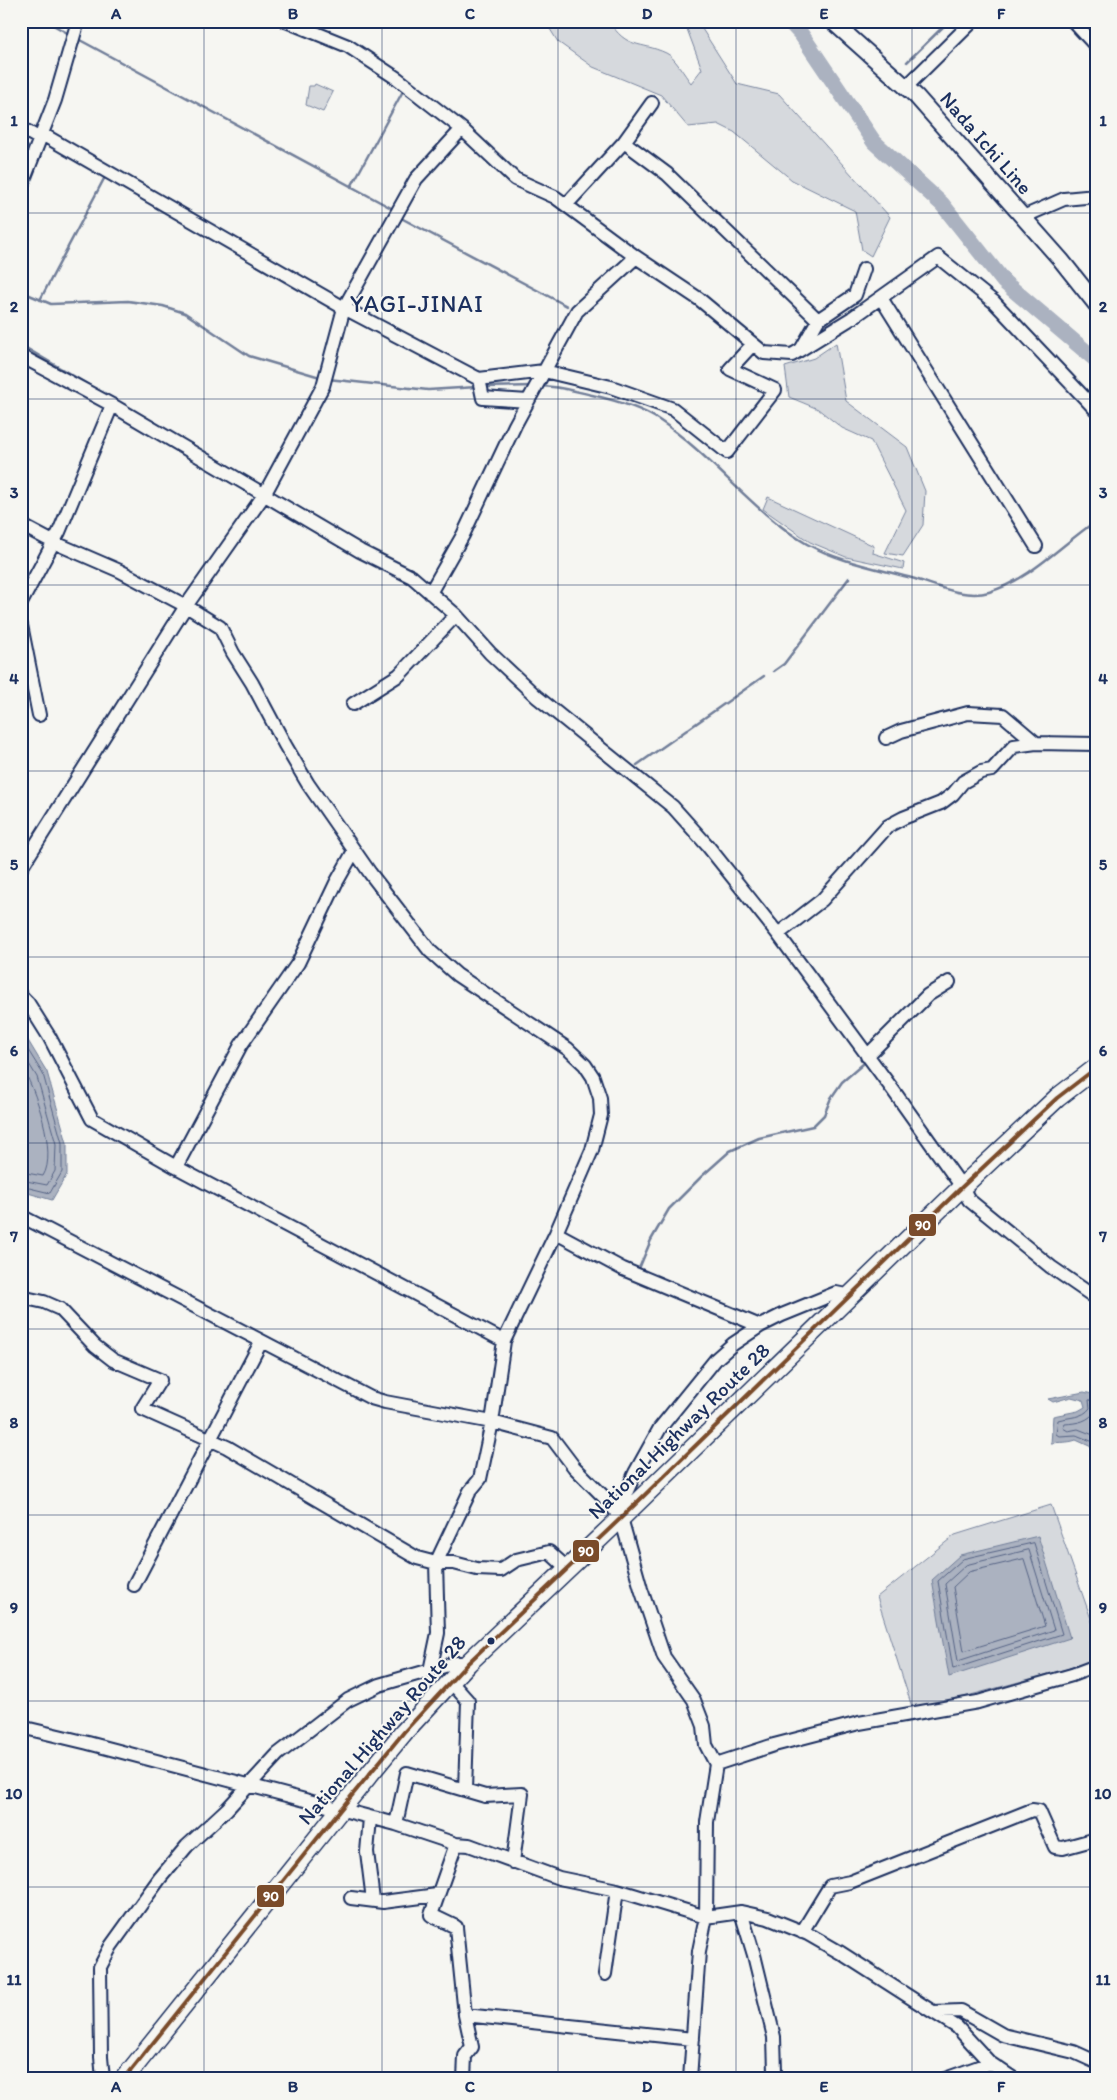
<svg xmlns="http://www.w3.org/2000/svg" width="1117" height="2100" font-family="Itim,sans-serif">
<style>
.green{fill:#d6d9dd;stroke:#78849e}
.water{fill:#abb2c0;stroke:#717e99}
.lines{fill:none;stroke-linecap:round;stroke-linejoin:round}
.shore{stroke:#556385;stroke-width:1}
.stream{stroke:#717e99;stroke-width:2.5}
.river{stroke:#abb2c0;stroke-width:16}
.minor-casing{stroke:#1b2f5e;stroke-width:16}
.major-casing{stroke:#1b2f5e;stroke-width:19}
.highway-casing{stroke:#1b2f5e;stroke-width:21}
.minor{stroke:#f6f6f2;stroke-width:12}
.major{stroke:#f6f6f2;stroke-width:15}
.highway{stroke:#f6f6f2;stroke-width:18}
.bus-1-casing{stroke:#f6f6f2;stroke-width:8}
.bus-1{stroke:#7a4b2a;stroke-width:4}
.grid{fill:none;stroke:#1b2f5e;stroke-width:1;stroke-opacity:0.55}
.bus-dot{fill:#1b2f5e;stroke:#f6f6f2;stroke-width:2}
.labels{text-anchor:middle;stroke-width:4;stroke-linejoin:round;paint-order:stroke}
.street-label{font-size:21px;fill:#1b2f5e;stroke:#f6f6f2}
.quarter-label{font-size:24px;letter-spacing:1px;fill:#1b2f5e;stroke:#f6f6f2}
.line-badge{stroke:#f6f6f2;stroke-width:2}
.badge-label{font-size:14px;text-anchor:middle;font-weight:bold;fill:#fff}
.neatline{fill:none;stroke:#1b2f5e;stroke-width:2}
.grid-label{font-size:16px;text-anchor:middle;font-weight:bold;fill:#1b2f5e}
</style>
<rect width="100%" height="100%" fill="#f6f6f2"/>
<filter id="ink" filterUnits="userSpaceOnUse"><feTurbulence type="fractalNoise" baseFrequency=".02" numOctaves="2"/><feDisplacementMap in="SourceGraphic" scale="10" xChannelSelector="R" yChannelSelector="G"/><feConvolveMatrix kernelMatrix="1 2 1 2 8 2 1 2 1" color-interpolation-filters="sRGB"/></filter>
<g filter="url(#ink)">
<!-- green -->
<path class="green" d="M545,21H609C627,50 640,41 666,53C674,56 685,76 691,83L702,69L687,29L689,21H697L737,84L779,94L890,217L871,256L862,250L855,211L792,180L734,132L718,124L688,127L661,95L593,67L558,42Z
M315,84L333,92L323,112L306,105L309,86H314Z
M836,343L846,401L907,447L925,491L923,525L903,556L885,553L906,510L871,441L842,428L818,409L789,397L785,367L814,358Z
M768,497L874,546L873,553L904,563L903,569L846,557L810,542L763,509Z
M1051,1505L1096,1633V1661L945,1702L912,1707L877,1597L955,1535Z"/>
<!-- water -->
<path class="water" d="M21,1029L47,1072L67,1143V1174L52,1200L21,1191Z
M1084,1392L1096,1395V1449L1076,1440C1068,1443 1059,1442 1051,1443L1053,1416L1078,1411L1085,1407L1083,1400L1071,1397L1053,1402L1048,1399Z
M1038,1536L1070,1638L949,1677L932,1580L960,1555Z"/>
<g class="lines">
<!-- shore -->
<path class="shore" d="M21,1039L43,1074L62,1143V1172L50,1193L21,1186
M21,1051L37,1077L56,1144L55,1171L47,1185L21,1180
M21,1065C35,1088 58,1153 43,1176L21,1172
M1096,1399L1089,1400L1090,1408C1083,1418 1069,1417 1058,1420L1056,1434L1059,1436L1076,1435L1096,1443
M1096,1410C1089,1422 1077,1423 1065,1424L1063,1428L1068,1431L1078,1429L1096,1436
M1034,1543L1062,1634L953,1669L938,1581L963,1559Z
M1029,1550L1054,1630L958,1661L945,1584L966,1565Z
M1024,1559L1045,1626L964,1651L953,1587L969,1572Z"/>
<!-- stream -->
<path class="stream" d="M46,21L71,35
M78,39L393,209
M907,62L949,21
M351,187L403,91
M401,218L567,306
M21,245L27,294L21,318
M27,294L51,304L128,301L163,306L185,313L249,356L320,377
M40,300L106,175
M21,345L99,391
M328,379L428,390L477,387
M540,386C558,386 574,391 592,395C614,400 640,407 659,420C713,456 751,511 807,544C839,562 880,569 915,579C937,586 966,599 989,592C1031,579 1061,545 1096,521
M485,387L532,386
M774,671L784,664L849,578
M637,765L764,676
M638,1271L651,1240L669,1209L702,1176L730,1151L759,1138L813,1126L824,1115L831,1098L842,1082L863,1064"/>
<!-- river -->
<path class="river" d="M789,21L801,34L874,142L942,204L1004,282L1096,360"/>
<!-- minor casing -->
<g class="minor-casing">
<path id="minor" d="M286,21L348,46L398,79L462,129L515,179L555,197L636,257L699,299L764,353L792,355L852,318L938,257L994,302L1096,410
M1073,21L1096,46
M906,87L973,21
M21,128L40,139
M42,134L344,308L479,379L544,371L611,387L673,409L727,452L775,390L730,369L753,344
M624,142L667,174L818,320
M21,187L55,100L78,21
M566,205L624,142L652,103
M1023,217L1064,199L1096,196
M881,298L1036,546
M802,348L818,320L855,295L864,269
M21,356L112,405L360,551L412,577L456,615L490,653L537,697L673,807L707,845L778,934L893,1090L962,1187L969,1200L1051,1267L1096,1298
M479,379L483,398L528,401
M21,525L53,542L120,571L186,606L220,627L233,653L252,683L285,745L308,784L370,873L430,951L457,975L568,1049L585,1065L593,1077L600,1098L601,1115L592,1150L556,1233L504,1341L492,1422L480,1479L470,1491L436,1563L438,1633L430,1671
M430,593L463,535L515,425L577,311L636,257
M21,603L59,532L112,405
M21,625L39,715
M353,704L399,675L456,615
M886,738L901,731L968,713L1003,715L1036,743
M21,868L186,606L264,495L323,386L344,308L416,179L462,129
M778,934L822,900L888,826L903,818L941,803L953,794L963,782L981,772L992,770L1014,746L1036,743L1096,744
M21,996L28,1003L50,1038L92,1119L176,1167L504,1341
M867,1056L928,995L949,982
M176,1167L241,1045L298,963L336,883L354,851
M21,1216L371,1398L385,1402L492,1422L552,1438L574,1467L607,1500L621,1518
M556,1233L623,1269L760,1326
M21,1297L44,1302L60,1309L95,1346L113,1360L160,1380L142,1409L227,1447L417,1558L436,1563H454L477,1569L501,1570L516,1560L549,1552L568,1569
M134,1585L261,1342
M451,1682L468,1701L465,1790
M21,1727L88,1743L396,1824L456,1844L469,1845L559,1878L617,1890L706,1917L741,1912L768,1918L808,1934L841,1953L933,2012L961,2011L1003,2035L1074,2052L1096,2062
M716,1764L774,1745L859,1723L978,1702L1072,1675L1096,1666
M370,1818L367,1852L373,1900
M396,1824L407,1773L485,1796L522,1794L513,1862
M456,1844L431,1915L456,1927L465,2015L472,2047L465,2056L464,2079
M351,1898L383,1902L437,1895
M741,1912L754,1955L774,2037L775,2072L773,2079
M802,1932L830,1886L850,1882L1032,1810L1039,1811L1055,1847L1063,1848L1096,1839
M605,1974L617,1890
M933,2012L957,2027L990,2063L1014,2079
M465,2015L693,2039
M103,2079L101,2057L100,1967L111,1946L160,1878L187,1846L227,1809L278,1754L348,1700L379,1685L455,1663H468
M690,2079L699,1951L706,1917L707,1822L716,1764L706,1745L704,1726L694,1700L664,1657L641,1589L621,1518L622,1502L635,1473L660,1428L716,1359L733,1344L760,1326L782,1315L836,1293L851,1296
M945,2079L990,2063"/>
</g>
<!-- major casing -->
<g class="major-casing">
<path id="major" d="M832,21L916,96L1061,260L1096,304"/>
</g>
<!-- highway casing -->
<g class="highway-casing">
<path id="highway" d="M124,2079L340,1810L404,1732L468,1663L621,1518L962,1187L1057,1098L1096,1068"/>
</g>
<!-- minor -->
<use href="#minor" class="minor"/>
<!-- major -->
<use href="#major" class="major"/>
<!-- highway -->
<use href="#highway" class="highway"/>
<!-- bus-1 casing -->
<g class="bus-1-casing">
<path id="bus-1" d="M124,2079L340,1810L404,1732L468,1663L621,1518L962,1187L1057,1098L1096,1068"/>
</g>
<!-- bus-1 -->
<use href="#bus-1" class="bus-1"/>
</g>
</g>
<!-- grid -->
<path class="grid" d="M204,21V2079M382,21V2079M558,21V2079M736,21V2079M912,21V2079M21,213H1096M21,399H1096M21,585H1096M21,771H1096M21,957H1096M21,1143H1096M21,1329H1096M21,1515H1096M21,1701H1096M21,1887H1096"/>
<!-- markers -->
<circle class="bus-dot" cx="491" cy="1641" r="4.5"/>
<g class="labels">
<!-- street labels -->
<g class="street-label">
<text transform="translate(986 143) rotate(49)" y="7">Nada Ichi Line</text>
<text transform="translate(679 1431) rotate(-44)" y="7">National Highway Route 28</text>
<text transform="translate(382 1730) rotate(-49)" y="7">National Highway Route 28</text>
</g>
<!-- quarter labels -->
<g class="quarter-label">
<text x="417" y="312">YAGI-JINAI</text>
</g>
</g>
<g class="line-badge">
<rect x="908" y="1213" width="29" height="24" rx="5" fill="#7a4b2a"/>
<rect x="572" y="1539" width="28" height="24" rx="5" fill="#7a4b2a"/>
<rect x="256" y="1884" width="29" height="24" rx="5" fill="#7a4b2a"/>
</g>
<g class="badge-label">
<text x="923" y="1230">90</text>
<text x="586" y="1556">90</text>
<text x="271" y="1901">90</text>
</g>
<!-- margin -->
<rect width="1117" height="2100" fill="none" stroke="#f6f6f2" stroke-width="55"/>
<rect x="28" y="28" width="1062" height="2044" class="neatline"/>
<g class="grid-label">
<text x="116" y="19">A</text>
<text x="293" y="19">B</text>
<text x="470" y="19">C</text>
<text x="647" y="19">D</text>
<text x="824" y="19">E</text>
<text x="1001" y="19">F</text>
<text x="14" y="126">1</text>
<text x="1103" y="126">1</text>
<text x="14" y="312">2</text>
<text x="1103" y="312">2</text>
<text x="14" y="498">3</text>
<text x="1103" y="498">3</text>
<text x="14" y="684">4</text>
<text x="1103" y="684">4</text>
<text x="14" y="870">5</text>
<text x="1103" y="870">5</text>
<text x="14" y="1056">6</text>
<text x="1103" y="1056">6</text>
<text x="14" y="1242">7</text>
<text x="1103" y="1242">7</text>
<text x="14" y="1428">8</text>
<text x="1103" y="1428">8</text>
<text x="14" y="1613">9</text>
<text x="1103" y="1613">9</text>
<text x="14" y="1799">10</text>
<text x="1103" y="1799">10</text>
<text x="14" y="1985">11</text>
<text x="1103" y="1985">11</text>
<text x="116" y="2092">A</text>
<text x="293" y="2092">B</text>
<text x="470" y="2092">C</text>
<text x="647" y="2092">D</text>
<text x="824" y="2092">E</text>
<text x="1001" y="2092">F</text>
</g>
</svg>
